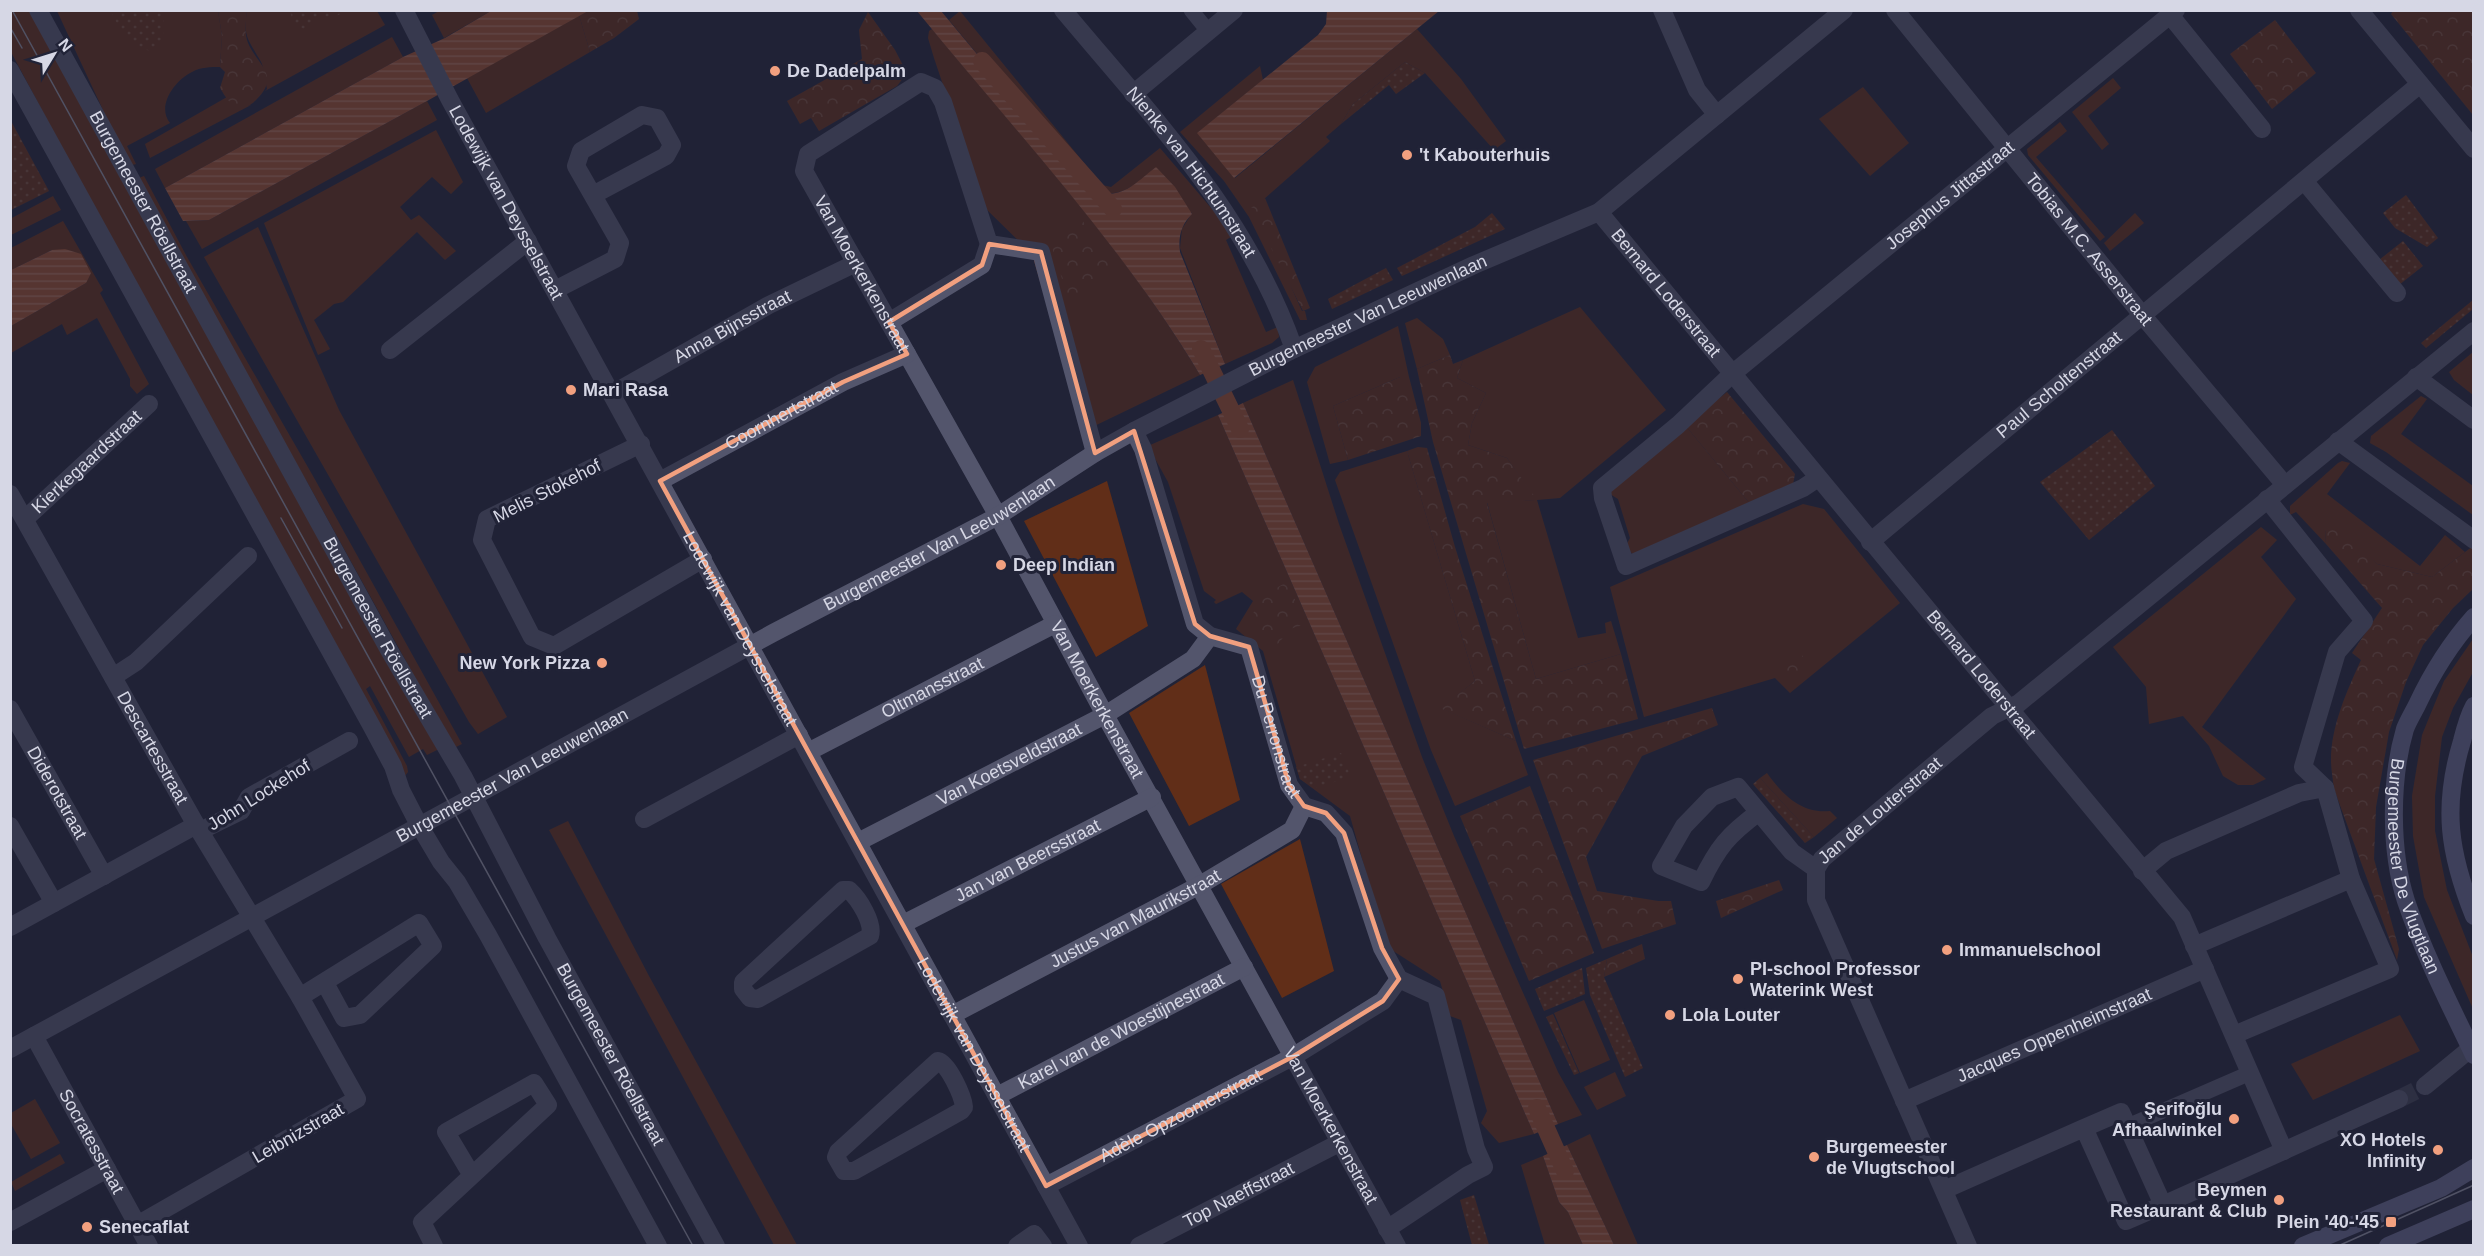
<svg xmlns="http://www.w3.org/2000/svg" width="2484" height="1256" font-family="Arial,sans-serif">
<style>
.grass{fill:#612e18}
.forest{fill:url(#forest-crowns)}
.park{fill:url(#park-dots)}
.water{fill:url(#water-rules)}
.lines{fill:none;stroke-linecap:round;stroke-linejoin:round}
.canal{stroke:#984d2c;stroke-width:18}
.minor-tunnel{stroke:#3c3e51;stroke-width:18;stroke-dasharray:18 9;stroke-linecap:butt}
.pedestrian{stroke:#53556c;stroke-width:15}
.minor{stroke:#53556c;stroke-width:18}
.tertiary{stroke:#53556c;stroke-width:18}
.secondary{stroke:#636588;stroke-width:18}
.tram{stroke:#898b9b;stroke-width:1.5}
.marked{fill:none;stroke:#f2a07f;stroke-width:4.5;stroke-linejoin:round}
.poi-dot{fill:#f2a07f;stroke:#212337;stroke-width:2}
.labels{text-anchor:middle;stroke-width:6;stroke-linejoin:round;paint-order:stroke}
.poi-label{font-size:18px;font-weight:bold;fill:#d6d7e5;stroke:#212337;text-anchor:start}
.street-label{font-size:18px;fill:#d6d7e5;stroke:#212337}
</style>
<defs>
<pattern id="forest-crowns" width="20" height="18" patternUnits="userSpaceOnUse" patternTransform="scale(1.5)"><rect width="20" height="18" fill="#612e18"/><path d="M2 6a3 3 0 1 1 6 0M12 15a3 3 0 1 1 6 0" fill="none" stroke="#774c39"/></pattern>
<pattern id="park-dots" width="8" height="8" patternUnits="userSpaceOnUse" patternTransform="scale(1.5)"><rect width="8" height="8" fill="#612e18"/><path d="M2 2h.1M6 6h.1" fill="none" stroke="#774c39" stroke-width="1.8" stroke-linecap="round"/></pattern>
<pattern id="water-rules" width="6" height="5" patternUnits="userSpaceOnUse" patternTransform="scale(1.5)"><rect width="6" height="5" fill="#984d2c"/><path d="M0 2.5h6" fill="none" stroke="#aa6e55"/></pattern>
</defs>
<rect width="100%" height="100%" fill="#212337"/>
<!-- grass -->
<path class="grass" d="M10,11H35L439,749L427,755L423,749L409,757L370,686L366,689L407,766L408,772L404,777L185,379L11,52Z
M57,11H218L222,36L220,67C210,67 201,67 192,72C175,80 156,106 170,123L127,146L136,164L129,166Z
M247,11H377L385,25L265,91L267,89C265,80 265,68 260,60C248,39 243,37 247,11Z
M439,11H491L444,38L432,15Z
M960,11L1102,185L1111,187L1160,148L1234,235L1226,240L1266,332L1278,327L1279,337L1272,343L1225,364L1180,248L1182,229L1192,213L1132,186C1117,196 1103,195 1087,186L949,20Z
M579,15L590,52L486,113L467,78Z
M932,29C1026,140 1125,250 1200,375L1084,431L1032,254L984,207L934,58L928,38L929,31Z
M1417,29L1461,79L1506,141L1494,150L1425,73L1405,62L1353,104L1341,124L1326,137L1330,141L1255,207L1302,311H1305L1307,320H1300L1249,217L1224,181L1180,132L1260,66L1263,80L1198,133L1235,178Z
M392,37L403,57L165,188L155,169Z
M2113,78L2121,88L2088,116L2109,144L2102,150L2072,112Z
M1863,87L1909,143L1870,176L1819,119Z
M227,97C234,107 240,107 251,105L150,158L145,144Z
M427,101L437,120L202,249L186,221L209,220Z
M2060,122L2067,131L2036,157L2105,237L2100,241L2028,155L2027,149Z
M436,130L463,182L451,194L432,177L400,207L411,220L419,215L456,251L445,260L417,232L343,302L334,304L314,320L330,349L318,355L264,223Z
M144,176L187,257L313,476L462,744L454,748L306,480L300,478L136,179Z
M53,196L61,210L11,235L10,219Z
M2135,213L2144,223L2110,251L2104,243Z
M63,221L103,290L100,293L149,384L137,394L130,386V379L97,318L67,335L62,324L11,353V326L86,283L52,250L11,270V248Z
M258,227L339,410L507,717L478,734L469,722L204,257Z
M1580,307L1666,410L1560,498L1537,500L1578,638L1606,633L1605,623L1611,621L1621,654L1536,679L1487,502L1536,500L1507,458L1468,445L1472,423L1486,393L1457,378L1463,360Z
M1417,318L1443,339L1450,355L1417,369L1405,323Z
M1398,326L1409,377H1400L1333,406L1348,460L1330,464L1307,382L1315,367Z
M2473,352V395L2454,380L2449,372Z
M1293,380L1339,524L1422,757L1454,836L1558,1072L1582,1115L1558,1124L1243,403Z
M2421,396L2427,399L2401,434L2473,486V515L2386,452L2370,443L2371,436Z
M1218,415L1534,1134L1499,1143L1481,1123L1487,1111L1461,1020L1450,1016L1440,981L1387,947L1350,816L1300,779L1263,651L1236,629L1253,601L1242,592L1216,604L1214,602L1216,600L1204,591L1168,482L1148,446Z
M1685,425L1751,505L1637,558L1625,547L1630,538L1618,499L1610,494L1613,487Z
M1407,451L1475,681L1441,708L1516,741L1528,775L1455,806L1431,750L1335,480L1340,472Z
M2342,461L2350,463L2327,494L2420,566L2445,535L2465,552L2432,577L2377,564L2361,550L2325,529L2326,544L2296,512L2290,515V506L2338,463Z
M1107,481L1148,626L1096,657L1024,521Z
M1803,504L1824,509L1900,603L1790,693L1775,678L1644,717L1610,587Z
M2261,527L2277,540L2261,557L2296,599L2202,727L2266,779L2253,785H2238L2223,776L2209,746L2183,716L2149,724L2146,687L2113,647Z
M2473,639V672L2453,708L2442,737L2435,796V831L2447,890L2473,957V1009L2424,897L2413,836L2412,796L2422,735L2444,681Z
M1205,665L1240,800L1189,826L1129,713Z
M1767,773C1782,794 1801,814 1830,811L1837,818L1814,837L1760,778Z
M568,821L649,976L797,1245H774L549,830Z
M1300,839L1334,971L1282,998L1221,884Z
M1584,1000L1610,1060L1580,1073L1554,1013Z
M2400,1015L2420,1051L2313,1100L2291,1064Z
M1615,1072L1626,1096L1597,1110L1584,1087Z
M35,1099L60,1143L31,1159L11,1124V1113Z
M1590,1134L1638,1245H1614L1567,1145Z
M60,1154L65,1163L15,1191L11,1182Z
M1543,1156L1559,1202L1568,1212L1583,1245H1545L1521,1165Z"/>
<!-- forest -->
<path class="forest" d="M588,10L637,11L639,19L614,38L590,52L579,15Z
M218,11H247C246,21 244,33 248,43C258,66 281,75 256,100C252,104 247,108 240,107C230,106 225,96 220,88L225,72L220,67L222,36Z
M2393,11H2473V115L2391,14Z
M868,12L895,50L907,73L897,86L819,131L811,118L800,124L787,101L862,59L859,30Z
M2275,20L2316,73L2272,109L2230,54Z
M1265,198L1310,308L1303,311L1251,208Z
M1072,208L1120,267L1101,275L1096,294L1070,304L1051,244L1073,229Z
M1450,355L1453,364L1463,360L1457,378L1486,393L1472,423L1468,445L1507,458L1537,500L1487,503L1536,679L1621,654L1638,719L1524,749L1433,442L1417,369Z
M1400,377H1409L1421,423V436L1348,460L1333,406Z
M1727,392L1795,474L1793,484L1751,505L1685,425Z
M1418,447L1427,448L1455,547L1516,741L1440,708L1475,681L1407,451Z
M2338,525L2377,564L2432,577L2473,546V589L2453,608L2423,645L2406,682L2389,732L2376,807L2374,859L2399,949L2397,960L2334,789C2333,779 2331,770 2331,760C2331,726 2347,691 2361,660L2352,653L2382,608L2326,544L2325,529Z
M1287,582L1306,624L1290,629L1273,650L1251,619L1260,597Z
M1800,651L1811,672L1789,677L1768,666Z
M1712,708L1718,725L1642,756L1586,857L1597,891L1658,901H1671L1676,924L1602,949L1533,760Z
M1530,786L1594,953L1529,981L1460,816Z
M1779,880L1783,890L1721,918L1716,901Z
M1642,944L1645,959L1604,977L1607,959Z"/>
<!-- park -->
<path class="park" d="M111,11H164L163,41L150,51C132,45 118,29 111,11Z
M291,11V10L344,11C337,18 329,17 320,16L313,26L304,29C295,26 291,21 291,11Z
M1405,62L1425,73L1396,94L1389,85L1341,124L1353,104Z
M11,121L49,191L11,210H10Z
M2406,195L2438,238L2427,247L2395,228L2383,213Z
M1492,213L1505,229L1402,276L1397,268L1475,227Z
M2403,241L2423,266L2399,285L2379,260Z
M1386,268L1393,280L1332,309L1328,299Z
M2473,300V309L2426,348L2421,343Z
M2112,430L2155,486L2089,540L2040,482Z
M1341,753L1351,777L1314,788L1300,779L1296,767Z
M1760,778L1814,837L1805,843L1753,784Z
M1607,959L1604,977L1643,1068L1625,1077L1590,995L1586,968Z
M1582,968L1585,994L1544,1011L1535,989Z
M1553,1014L1579,1073L1574,1075L1546,1017Z
M1474,1195L1489,1245H1472L1460,1200Z"/>
<!-- water -->
<path class="water" d="M491,11H588L427,101L209,220L183,221L165,188L403,57L445,38Z
M917,11H941L1087,186C1117,205 1133,185 1156,167L1175,187L1192,214C1181,225 1178,237 1180,252L1225,364L1200,375C1121,243 1014,130 917,11Z
M1327,11H1439L1234,178L1197,133L1318,35L1326,24Z
M65,249L81,254L91,273L86,283L11,326V270L52,250Z
M1243,403L1558,1124L1534,1134L1218,415Z
M1567,1145L1614,1245H1583L1568,1212L1559,1202L1543,1156Z"/>
<g class="lines">
<!-- canal -->
<path class="canal" d="M982,61L1113,209
M1201,349L1240,429
M1537,1108L1565,1171"/>
<!-- minor-tunnel -->
<path class="minor-tunnel" d="M2399,1099L2425,1086"/>
<!-- pedestrian -->
<path class="pedestrian" d="M1191,10L1208,31
M2128,1126L2250,1073"/>
<!-- minor -->
<g class="minor">
<path id="s1" d="M404,10L450,100L1079,1246"/>
<path id="s2" d="M1063,10C1153,118 1247,214 1294,349"/>
<path d="M1662,10L1697,90L1717,115"/>
<path id="s3" d="M1895,10L2143,316L2285,485"/>
<path d="M2170,15L2262,129"/>
<path d="M1133,94L1234,10"/>
<path d="M2305,182L2397,293"/>
<path id="s4" d="M1599,212L2182,917L2284,1151"/>
<path d="M555,290L615,259L620,243L576,166L581,151L642,115L657,118L672,145L666,156L593,195"/>
<path d="M889,322L982,265L989,244"/>
<path d="M390,350L528,241"/>
<path d="M2416,377L2474,420"/>
<path id="s5" d="M612,394L769,305L856,263"/>
<path id="s6" d="M1134,431L1143,449L1195,624L1210,636L1249,647L1289,785L1304,806L1326,813L1344,833L1382,948L1399,979L1436,996L1476,1149L1484,1167L1468,1175L1387,1229"/>
<path d="M2338,441L2474,540"/>
<path d="M641,444L487,519L482,540L532,637L554,646L703,559"/>
<path id="s7" d="M1095,453L1041,252L989,244L943,102L935,88L921,82L808,154L804,171L998,516L1105,715L1397,1246"/>
<path id="s8" d="M1818,478L1803,488L1626,566L1603,498L1602,488L1678,425L1732,374L2176,10"/>
<path id="s9" d="M660,481L843,382L907,354"/>
<path id="s10" d="M10,494L196,825L300,997L357,1099L137,1225"/>
<path id="s11" d="M25,519L149,404"/>
<path id="s12" d="M1870,542L2420,84"/>
<path d="M113,677L136,662L248,556"/>
<path id="s13" d="M10,709L104,876"/>
<path id="s14" d="M808,752L1055,624"/>
<path d="M1759,812C1728,835 1718,847 1701,882L1661,866L1684,826L1712,797L1738,787L1792,852L1816,869"/>
<path d="M644,819L799,735"/>
<path d="M10,826L54,903"/>
<path d="M200,831L241,811L249,797L349,741"/>
<path id="s15" d="M858,842L1105,715L1193,659L1210,636"/>
<path d="M2142,871L2166,851L2299,793L2325,788"/>
<path d="M843,890H849C859,899 874,923 870,936L758,999L750,998L743,989V982Z"/>
<path id="s16" d="M903,924L1152,797"/>
<path d="M10,927L196,825"/>
<path d="M2194,946L2351,879"/>
<path d="M300,997L419,923L433,946L360,1015L344,1018L325,983"/>
<path id="s17" d="M952,1015L1200,885L1292,830L1304,806"/>
<path d="M2234,1035L2390,969L2351,879L2325,788L2303,767L2337,652L2364,621L2267,499"/>
<path id="s18" d="M34,1036L149,1246"/>
<path d="M938,1061C948,1063 963,1096 964,1107L961,1111L854,1171H844L836,1157L838,1152Z"/>
<path d="M2425,1086L2470,1049"/>
<path id="s19" d="M997,1096L1244,967"/>
<path id="s20" d="M1904,1101L2205,969"/>
<path id="s21" d="M1046,1186L1294,1056L1383,1001L1399,979"/>
<path d="M1944,1190L2084,1128L2126,1221L2163,1205L2121,1112L2084,1128"/>
<path d="M2163,1205L2399,1099"/>
<path d="M10,1222L107,1169"/>
<path d="M434,1246L422,1222L548,1105L534,1083L446,1132L471,1174"/>
<path d="M1017,1246L1034,1234L1043,1246"/>
<path id="s22" d="M1139,1246L1339,1143"/>
<path id="s23" d="M1968,1246L1816,900V869L1822,859L1992,716L2019,703L2474,331"/>
</g>
<!-- tertiary -->
<g class="tertiary">
<path id="s24" d="M38,10L389,650L463,776L547,938L716,1246"/>
<path d="M2359,10L2474,149"/>
<path d="M10,70L371,725L393,766L401,790L419,825L441,862L457,882L488,935L658,1246"/>
<path id="s25" d="M10,1049L773,633L998,516L1095,453L1134,431L1294,349L1474,265L1599,212L1844,10"/>
</g>
<!-- secondary -->
<g class="secondary">
<path id="s26" d="M2474,617C2450,644 2432,673 2417,705C2413,713 2408,721 2405,729C2390,780 2390,851 2406,901C2424,954 2450,1005 2474,1055"/>
<path d="M2474,706C2468,717 2465,729 2462,741C2442,807 2449,853 2474,916"/>
<path d="M2303,1246L2441,1188L2474,1168"/>
<path d="M2388,1246L2474,1209"/>
</g>
<!-- tram -->
<path class="tram" d="M12,10L693,1246
M10,27L22,48
M281,518L342,628
M2338,1246L2474,1185"/>
</g>
<!-- marked area -->
<path d="M0 0H2484V1256H0ZM989,244L1041,252L1095,453L1134,431L1195,624L1210,636L1249,647L1289,785L1304,806L1326,813L1344,833L1382,948L1399,979L1383,1001L1294,1056L1046,1186L660,481L843,382L907,354L889,322L982,265Z" fill="#212337" fill-opacity=".55" fill-rule="evenodd"/>
<path class="marked" d="M989,244L1041,252L1095,453L1134,431L1195,624L1210,636L1249,647L1289,785L1304,806L1326,813L1344,833L1382,948L1399,979L1383,1001L1294,1056L1046,1186L660,481L843,382L907,354L889,322L982,265Z"/>
<!-- markers -->
<g class="poi-dot">
<circle cx="775" cy="71" r="6"/>
<circle cx="1407" cy="155" r="6"/>
<circle cx="571" cy="390" r="6"/>
<circle cx="1001" cy="565" r="6"/>
<circle cx="602" cy="663" r="6"/>
<circle cx="1947" cy="950" r="6"/>
<circle cx="1738" cy="979" r="6"/>
<circle cx="1670" cy="1015" r="6"/>
<circle cx="2234" cy="1119" r="6"/>
<circle cx="2438" cy="1150" r="6"/>
<circle cx="1814" cy="1157" r="6"/>
<circle cx="2279" cy="1200" r="6"/>
<rect x="2385" y="1216" width="12" height="12" rx="3"/>
<circle cx="87" cy="1227" r="6"/>
</g>
<g class="labels">
<!-- poi labels -->
<g class="poi-label">
<text x="787" y="77">De Dadelpalm</text>
<text x="1419" y="161">'t Kabouterhuis</text>
<text x="583" y="396">Mari Rasa</text>
<text x="1013" y="571">Deep Indian</text>
<text x="590" y="669" text-anchor="end">New York Pizza</text>
<text x="1959" y="956">Immanuelschool</text>
<text x="1750" y="975">PI-school Professor<tspan x="1750" dy="21">Waterink West</tspan></text>
<text x="1682" y="1021">Lola Louter</text>
<text x="2222" y="1115" text-anchor="end">Şerifoğlu<tspan x="2222" dy="21">Afhaalwinkel</tspan></text>
<text x="2426" y="1146" text-anchor="end">XO Hotels<tspan x="2426" dy="21">Infinity</tspan></text>
<text x="1826" y="1153">Burgemeester<tspan x="1826" dy="21">de Vlugtschool</tspan></text>
<text x="2267" y="1196" text-anchor="end">Beymen<tspan x="2267" dy="21">Restaurant &amp; Club</tspan></text>
<text x="2379" y="1228" text-anchor="end">Plein '40-'45</text>
<text x="99" y="1233">Senecaflat</text>
</g>
<!-- street labels -->
<g class="street-label">
<text dy="6" stroke="none"><textPath href="#s2" startOffset="207">Nienke van Hichtumstraat</textPath></text>
<text dy="6" stroke="none"><textPath href="#s8" startOffset="748">Josephus Jittastraat</textPath></text>
<text dy="6" stroke="none"><textPath href="#s24" startOffset="219">Burgemeester Röellstraat</textPath></text>
<text dy="6" stroke="none"><textPath href="#s1" startOffset="218">Lodewijk van Deysselstraat</textPath></text>
<text dy="6" stroke="none"><textPath href="#s3" startOffset="308">Tobias M.C. Asserstraat</textPath></text>
<text dy="6" stroke="none"><textPath href="#s7" startOffset="711">Van Moerkerkenstraat</textPath></text>
<text dy="6" stroke="none"><textPath href="#s4" startOffset="105">Bernard Loderstraat</textPath></text>
<text dy="6" stroke="none"><textPath href="#s25" startOffset="1544">Burgemeester Van Leeuwenlaan</textPath></text>
<text dy="6" stroke="none"><textPath href="#s5" startOffset="138">Anna Bijnsstraat</textPath></text>
<text dy="6" stroke="none"><textPath href="#s12" startOffset="246">Paul Scholtenstraat</textPath></text>
<text dy="6" stroke="none"><textPath href="#s9" startOffset="138">Coornhertstraat</textPath></text>
<text dy="6" stroke="none"><textPath href="#s11" startOffset="84">Kierkegaardstraat</textPath></text>
<text transform="translate(547 491) rotate(-27)" y="6">Melis Stokehof</text>
<text dy="6" stroke="none"><textPath href="#s25" startOffset="1058">Burgemeester Van Leeuwenlaan</textPath></text>
<text dy="6" stroke="none"><textPath href="#s24" startOffset="705">Burgemeester Röellstraat</textPath></text>
<text dy="6" stroke="none"><textPath href="#s1" startOffset="704">Lodewijk van Deysselstraat</textPath></text>
<text dy="6" stroke="none"><textPath href="#s4" startOffset="600">Bernard Loderstraat</textPath></text>
<text dy="6" stroke="none"><textPath href="#s14" startOffset="140">Oltmansstraat</textPath></text>
<text dy="6" stroke="none"><textPath href="#s7" startOffset="1197">Van Moerkerkenstraat</textPath></text>
<text dy="6" stroke="none"><textPath href="#s6" startOffset="356">Du Perronstraat</textPath></text>
<text dy="6" stroke="none"><textPath href="#s10" startOffset="291">Descartesstraat</textPath></text>
<text dy="6" stroke="none"><textPath href="#s15" startOffset="170">Van Koetsveldstraat</textPath></text>
<text dy="6" stroke="none"><textPath href="#s25" startOffset="572">Burgemeester Van Leeuwenlaan</textPath></text>
<text dy="6" stroke="none"><textPath href="#s13" startOffset="96">Diderotstraat</textPath></text>
<text transform="translate(259 795) rotate(-32)" y="6">John Lockehof</text>
<text dy="6" stroke="none"><textPath href="#s23" startOffset="496">Jan de Louterstraat</textPath></text>
<text dy="6" stroke="none"><textPath href="#s16" startOffset="140">Jan van Beersstraat</textPath></text>
<text dy="6" stroke="none"><textPath href="#s26" startOffset="273">Burgemeester De Vlugtlaan</textPath></text>
<text dy="6" stroke="none"><textPath href="#s17" startOffset="207">Justus van Maurikstraat</textPath></text>
<text dy="6" stroke="none"><textPath href="#s19" startOffset="140">Karel van de Woestijnestraat</textPath></text>
<text dy="6" stroke="none"><textPath href="#s20" startOffset="164">Jacques Oppenheimstraat</textPath></text>
<text dy="6" stroke="none"><textPath href="#s24" startOffset="1191">Burgemeester Röellstraat</textPath></text>
<text dy="6" stroke="none"><textPath href="#s1" startOffset="1190">Lodewijk van Deysselstraat</textPath></text>
<text dy="6" stroke="none"><textPath href="#s21" startOffset="152">Adèle Opzoomerstraat</textPath></text>
<text dy="6" stroke="none"><textPath href="#s7" startOffset="1683">Van Moerkerkenstraat</textPath></text>
<text transform="translate(298 1133) rotate(-30)" y="6">Leibnizstraat</text>
<text dy="6" stroke="none"><textPath href="#s18" startOffset="120">Socratesstraat</textPath></text>
<text dy="6" stroke="none"><textPath href="#s22" startOffset="112">Top Naeffstraat</textPath></text>
</g>
</g>
<!-- border -->
<rect width="2484" height="1256" fill="none" stroke="#d6d7e5" stroke-width="24"/>
<!-- north arrow -->
<g transform="translate(54 54) rotate(52)" stroke="#212337" stroke-width="4.5" paint-order="stroke">
<path d="M0-4.5L10 22L0 15L-10 22Z" fill="#d6d7e5"/>
<text y="-9" font-size="16" font-weight="bold" text-anchor="middle" fill="#d6d7e5">N</text>
</g>
</svg>
